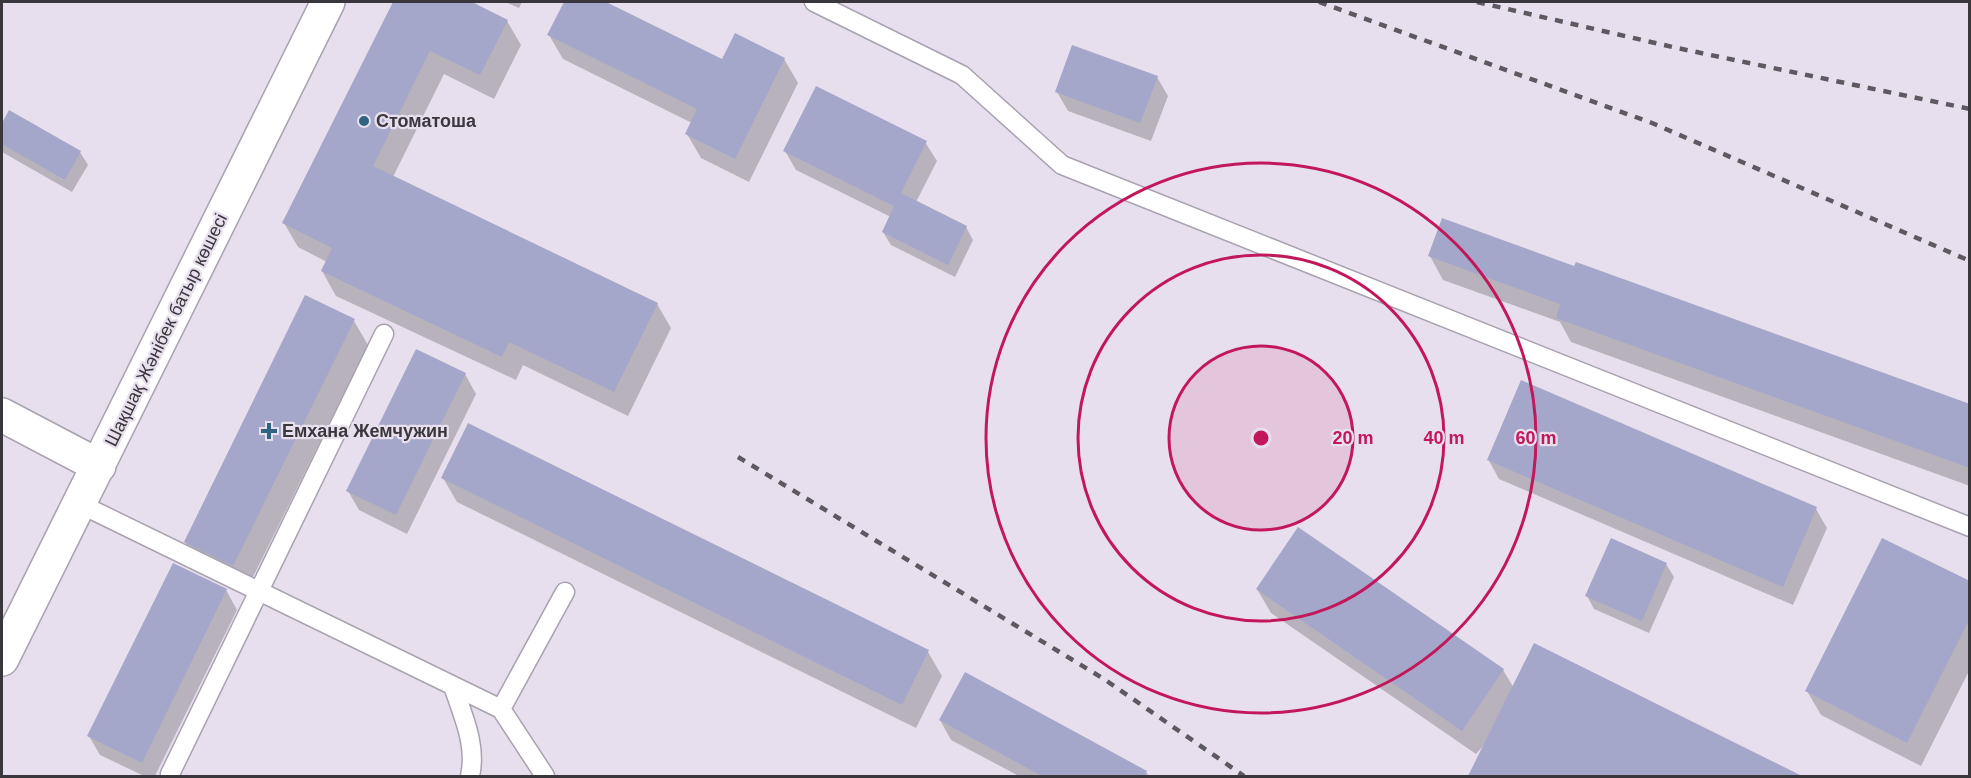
<svg xmlns="http://www.w3.org/2000/svg" width="1971" height="778" font-family="Arial,sans-serif">
<style>
.shadow{fill:#0003}
.building{fill:#a4a7c9}
.lines{fill:none;stroke-linecap:round;stroke-linejoin:round}
.lane-casing{stroke:#a8a1af;stroke-width:21}
.street-casing{stroke:#a8a1af;stroke-width:36}
.lane{stroke:#fff;stroke-width:18}
.street{stroke:#fff;stroke-width:33}
.rail{stroke:#5d5961;stroke-width:4.5;stroke-dasharray:8 8;stroke-linecap:butt}
.ring{fill:none;stroke:#c2185b;stroke-width:3}
.poi-dot{fill:#2e647f;stroke:#e7dfed;stroke-width:2}
.labels{text-anchor:middle;stroke-width:4.5;stroke-linejoin:round;paint-order:stroke}
.poi-label{font-size:18px;font-weight:bold;fill:#39363c;stroke:#e7dfed;text-anchor:start}
.street-label{font-size:18px;fill:#39363c;stroke:#e7dfed}
.centre{fill:#c2185b;stroke:#e7dfed;stroke-width:3}
.ring-label{font-size:18px;text-anchor:middle;font-weight:bold;fill:#c2185b;stroke:#e7dfed;stroke-width:4.5;stroke-linejoin:round;paint-order:stroke}
</style>
<rect width="100%" height="100%" fill="#e7dfed"/>
<!-- shadow -->
<path class="shadow" d="M395,2H469L507,21L521,45L494,99L444,74L393,177L657,304L671,328L628,416L523,365L516,380L336,296L322,271L327,262L298,247L284,223Z
M505,2H522L519,8Z
M565,2H603L723,61L784,59L798,83L749,182L701,158L687,134L692,123L563,59L549,35Z
M1157,77L1168,96L1151,141L1068,111L1057,92Z
M10,112L80,152L88,165L72,192L2,152V126Z
M925,142L937,161L916,202L966,227L973,240L955,277L891,245L883,232L891,217L796,170L785,151Z
M1430,256L1970,406V486L1571,342L1560,322L1443,280Z
M354,321L368,345L247,589L199,566L185,542Z
M465,374L476,394L407,534L359,510L348,491Z
M1488,459L1816,509L1827,528L1793,605L1499,479Z
M443,478L928,652L942,676L916,728L457,502Z
M1666,564L1674,577L1649,633L1594,609L1587,596Z
M1970,583V669L1921,766L1821,715L1807,691Z
M1257,589L1503,670L1514,688L1535,645L1798,776H1469L1486,743L1476,754L1271,613Z
M226,590L237,610L155,776H144L100,755L89,736Z
M940,720L1146,772L1149,776H1019L951,740Z"/>
<!-- building -->
<path class="building" d="M393,2H472L508,20L480,75L430,51L373,166L658,303L614,392L509,342L502,357L321,271L332,248L282,223Z
M564,2H606L722,59L735,33L785,58L735,159L685,134L697,109L547,35Z
M1072,45L1158,76L1140,123L1055,92Z
M816,86L927,141L901,193L967,226L948,265L882,232L894,206L783,151Z
M9,110L81,151L65,180L2,144V123Z
M1442,218L1574,266L1576,262L1970,404V468L1556,318L1560,304L1428,256Z
M305,295L355,319L233,566L184,542Z
M416,349L466,373L396,515L346,491Z
M1521,380L1817,507L1783,587L1487,460Z
M468,423L929,650L902,705L441,478Z
M1298,527L1504,669L1462,731L1256,589Z
M1611,538L1667,563L1642,621L1585,596Z
M1882,538L1970,581V618L1907,743L1805,691Z
M173,563L227,589L142,763L87,736Z
M1534,643L1802,776H1468Z
M965,672L1147,771L1144,776H1042L939,720Z"/>
<g class="lines">
<!-- lane casing -->
<g class="lane-casing">
<path id="lane" d="M814,2L962,75L1062,165L1970,527
M80,504L501,709L545,776
M453,686C463,716 477,745 470,776
M501,709L565,592
M170,774L384,334"/>
</g>
<!-- street casing -->
<g class="street-casing">
<path id="street" d="M2,415L99,466
M2,659L328,2"/>
</g>
<!-- lane -->
<use href="#lane" class="lane"/>
<!-- street -->
<use href="#street" class="street"/>
<!-- rail -->
<path class="rail" d="M1319,2L1652,123L1970,261
M1477,2L1677,48L1970,109
M738,457L1104,679L1244,776"/>
</g>
<!-- distance rings -->
<circle cx="1261" cy="438" r="92" fill="#c2185b" fill-opacity=".12"/>
<g class="ring">
<circle cx="1261" cy="438" r="92"/>
<circle cx="1261" cy="438" r="183"/>
<circle cx="1261" cy="438" r="275"/>
</g>
<!-- markers -->
<g class="poi-dot">
<circle cx="364" cy="121" r="6"/>
<path d="M266 422h6v6h6v6h-6v6h-6v-6h-6v-6h6z"/>
</g>
<g class="labels">
<!-- poi labels -->
<g class="poi-label">
<text x="376" y="127">Стоматоша</text>
<text x="282" y="437">Емхана Жемчужин</text>
</g>
<!-- street labels -->
<g class="street-label">
<text transform="translate(166 330) rotate(-64)" y="6">Шақшақ Жәнібек батыр көшесі</text>
</g>
</g>
<circle cx="1261" cy="438" r="9" class="centre"/>
<g class="ring-label">
<text x="1353" y="444">20 m</text>
<text x="1444" y="444">40 m</text>
<text x="1536" y="444">60 m</text>
</g>
<!-- border -->
<rect width="1971" height="778" fill="none" stroke="#39363c" stroke-width="6"/>
</svg>
